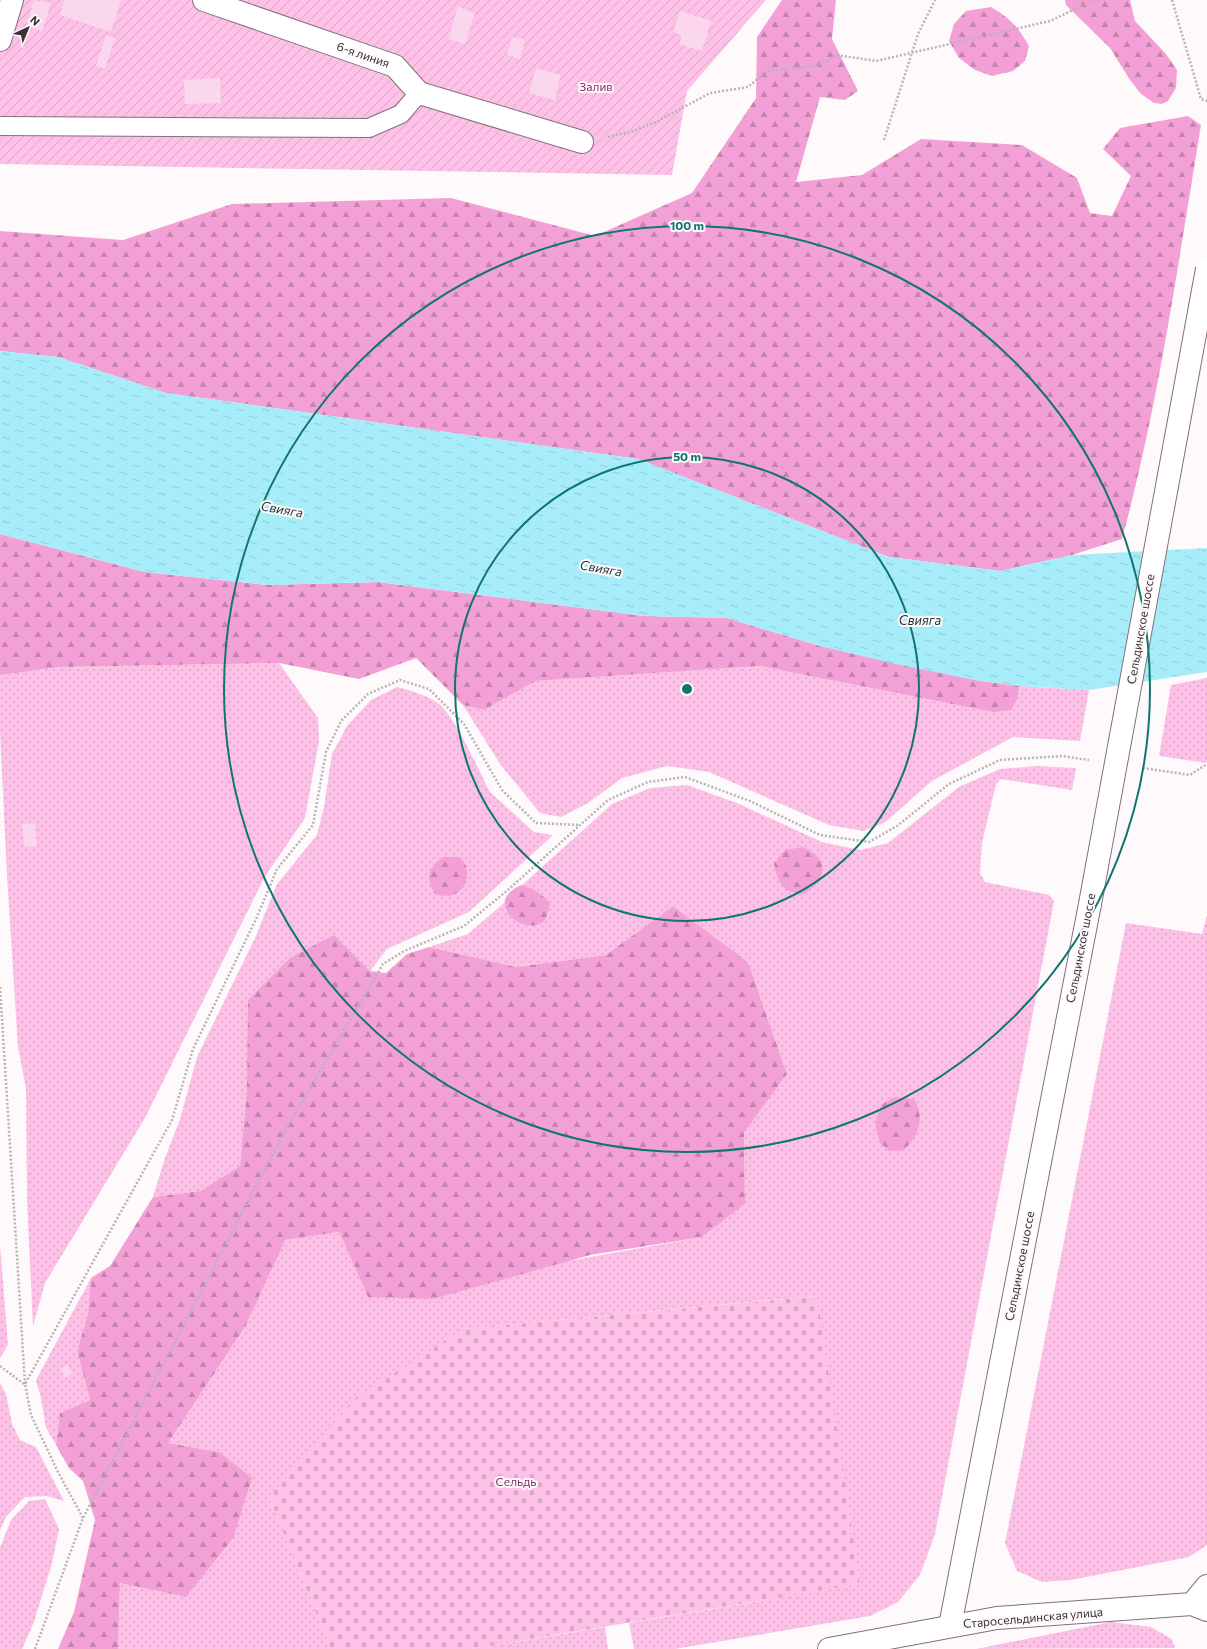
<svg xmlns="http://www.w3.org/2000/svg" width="1207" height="1649" font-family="Commissioner,sans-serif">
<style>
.grass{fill:url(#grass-dots)}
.forest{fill:url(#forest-firs)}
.cemetery{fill:url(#cemetery-stones)}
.garden{fill:url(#garden-furrows)}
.water{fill:url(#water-ripples)}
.building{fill:#fad7ed}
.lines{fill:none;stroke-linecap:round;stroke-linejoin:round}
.lane-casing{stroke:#826f7b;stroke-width:20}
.street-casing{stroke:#826f7b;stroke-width:24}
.secondary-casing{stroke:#826f7b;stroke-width:24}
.path{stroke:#b8b3b6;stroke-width:2.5;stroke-dasharray:2 2;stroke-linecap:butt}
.lane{stroke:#fff;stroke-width:18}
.street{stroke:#fff;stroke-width:22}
.secondary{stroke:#fff;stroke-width:22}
.secondary-bridge-casing{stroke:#826f7b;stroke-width:24;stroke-linecap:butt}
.secondary-bridge{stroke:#fff;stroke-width:22}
.ring{fill:none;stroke:#0f766e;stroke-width:2}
.labels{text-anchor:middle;stroke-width:4;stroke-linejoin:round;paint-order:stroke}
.street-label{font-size:12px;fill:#393035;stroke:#fefafc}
.park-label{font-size:12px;fill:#8a2c70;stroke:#fefafc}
.water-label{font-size:13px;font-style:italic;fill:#1d3438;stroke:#fefafc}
.centre{fill:#0f766e;stroke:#fefafc;stroke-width:2}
.ring-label{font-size:12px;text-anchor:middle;font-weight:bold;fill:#0f766e;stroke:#fefafc;stroke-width:4;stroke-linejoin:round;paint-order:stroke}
</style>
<defs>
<pattern id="grass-dots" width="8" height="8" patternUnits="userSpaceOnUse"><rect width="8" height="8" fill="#fdc0e6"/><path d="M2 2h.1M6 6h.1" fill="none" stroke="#daa5c6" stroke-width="1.8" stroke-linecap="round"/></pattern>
<pattern id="forest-firs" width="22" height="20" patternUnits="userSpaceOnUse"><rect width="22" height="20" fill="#f3a0d6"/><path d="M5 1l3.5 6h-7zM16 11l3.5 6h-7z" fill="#c683ae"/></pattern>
<pattern id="cemetery-stones" width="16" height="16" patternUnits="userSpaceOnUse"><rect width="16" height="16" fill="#fdc0e6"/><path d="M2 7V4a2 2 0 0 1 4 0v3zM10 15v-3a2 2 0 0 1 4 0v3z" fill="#daa5c6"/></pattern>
<pattern id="garden-furrows" width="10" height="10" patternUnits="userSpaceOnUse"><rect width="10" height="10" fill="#fdc0e6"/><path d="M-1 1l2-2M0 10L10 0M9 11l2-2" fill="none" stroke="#daa5c6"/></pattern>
<pattern id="water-ripples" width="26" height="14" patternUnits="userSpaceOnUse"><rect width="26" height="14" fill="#a7edf9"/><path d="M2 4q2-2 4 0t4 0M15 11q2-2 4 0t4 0" fill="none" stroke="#90ccd6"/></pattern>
</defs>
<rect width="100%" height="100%" fill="#fefafc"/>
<!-- grass -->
<path class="grass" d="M279,663L318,718L319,741L305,818L264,878L145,1118L45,1283L33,1326L27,1200L26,1089L18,1047L7,876L0,732V675L61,667Z
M760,666L993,712L1018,697L1019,686L1089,690L1080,741L1013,737L932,781L884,823L864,831L829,825L709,772L667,766L622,778L588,803L561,817L540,813L500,764L463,705L484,710L536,681Z
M1207,678V763L1159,756L1171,685Z
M397,687C412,691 427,695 439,704C456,718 479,771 490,792L534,832L553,835L469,912L387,949L370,971L334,935L247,1088L240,1166L200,1191L153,1197L165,1158L180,1119L197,1057L255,938L277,884L317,835L324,807L332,754L347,726L371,700Z
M1037,766L1076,768L1072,790L1001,779L996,784L982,843L980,873L985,882L1049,895L1054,901L935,1534L920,1575L898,1602L870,1616L675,1649H634L629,1623L860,1584L816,1296L463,1329L269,1497L331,1649H118L120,1583L186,1597L219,1452L168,1443L245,1327L284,1240L339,1232L368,1297L702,1237L745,1204L744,1133L787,1074L748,962L673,906L606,955L516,967L429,947L468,934L504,903L506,912L547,918L549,911V901L534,889L522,885L612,804L650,788L687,785L737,803L822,842L860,850L888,843L959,787L1000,769Z
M1207,915V1545L1189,1557L1071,1580L1042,1582L1017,1571L1005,1543L1126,923L1202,934Z
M0,1244L8,1345L0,1358Z
M91,1278L88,1314L77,1351L90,1400L60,1413L56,1445L46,1428L41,1398L36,1380Z
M0,1383L6,1394L12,1424L20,1440L36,1447L64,1501L46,1496L25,1497L6,1517L0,1530Z
M45,1499L59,1529L52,1563L34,1622L22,1649H0V1548L11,1520L29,1501Z
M1111,1622L1151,1627L1172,1639L1175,1648L976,1649Z
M605,1627L608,1649H471Z"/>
<!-- forest -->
<path class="forest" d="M782,0H836L832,39L858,91L845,100L820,97L796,182L862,175L921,139L1022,145L1077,178L1090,213L1112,216L1131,176L1103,149L1120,128L1188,116L1201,125C1178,263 1159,403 1122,539L1072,555L1000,571L889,557L638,459L166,393L58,357L0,351V231L123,240L232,204L451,198L595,236L692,193L756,98L757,37Z
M1065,0H1130L1135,21L1166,54L1177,70L1176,88L1168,101L1162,104L1154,103L1141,94L1130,80L1110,48L1066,5Z
M991,7C1010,18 1018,27 1029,46L1025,61L1013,71L992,76L975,70L959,58L949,41L954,24L966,11Z
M0,534L145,572L267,585L378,582L644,616L727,618L820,646L980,681L1019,686L1018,697L1011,710L993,712L760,666L536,681L484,710L463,705L416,658L359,679L279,663L61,667L0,675Z
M803,847C808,850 816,854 819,858C829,874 814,890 800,895C781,889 778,883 774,864L785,850Z
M443,857H460C473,870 468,893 448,896C444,896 439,895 435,894C425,877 428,868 443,857Z
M522,885L534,889L549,901C553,948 487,917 509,893C514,889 516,887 522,885Z
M673,906L748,962L787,1074L744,1133L745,1204L702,1237L590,1255L433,1299L368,1297L339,1232L285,1240L245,1327L168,1443L219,1452L252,1478L233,1538L186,1597L120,1583L118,1649H58L74,1612L95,1520L83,1481L69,1468L56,1445L60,1413L90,1400L77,1351L88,1314L91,1278L110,1266L153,1197L200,1191L240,1166L247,1088L248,1000L290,958L334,935L370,971L386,973L407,954L429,947L516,967L606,955Z
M894,1097L914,1099C925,1117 919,1136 904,1150L890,1151L880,1143L875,1123L881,1105Z"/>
<!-- cemetery -->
<path class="cemetery" d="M817,1296L860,1584L471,1649H331L269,1497L354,1399L463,1329Z"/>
<!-- garden -->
<path class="garden" d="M0,0H766L687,91L672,175L0,164Z"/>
<!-- water -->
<path class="water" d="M0,351L58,357L166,393L638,459L889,557L1000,571L1072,555L1207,548V672L1089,690L1019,686L980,681L891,663L820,646L727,618L644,616L378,582L267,585L145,572L0,534Z"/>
<!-- building -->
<path class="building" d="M34,0L51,3L42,31L26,26Z
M64,0H121L111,32L60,15Z
M458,7L475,13L465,44L448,39Z
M680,11L711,21L702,51L679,44L682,35L673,32Z
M106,35L115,38L105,69L96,66Z
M512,37L525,40L520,59L507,55Z
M536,68L561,75L555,100L529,93Z
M220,78L221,103L185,104L184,80Z
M35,823L37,846L24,847L22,824Z
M68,1365L72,1374L65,1378L60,1368Z"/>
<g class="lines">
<!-- lane casing -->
<g class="lane-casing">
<path id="lane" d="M0,126L369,128L401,114L419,93"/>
</g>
<!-- street casing -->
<g class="street-casing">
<path id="street" d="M204,0L395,66L419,93L582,142
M0,40L12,0"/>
</g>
<!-- secondary casing -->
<g class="secondary-casing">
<path id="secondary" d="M1192,1604L1207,1586
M950,1626L1090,904
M829,1649L997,1618L1192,1604L1207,1610"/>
</g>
<!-- path -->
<path class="path" d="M1172,0L1201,99L1207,101
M608,137L633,131L656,122L710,93L748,87L767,71L817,66L837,55L876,61L1050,21L1094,0
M884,140L918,34L935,0
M1143,768L1190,775L1207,764
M0,987L25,1384
M0,1366L24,1384
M83,1518L58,1472L31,1415L25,1384L172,1120L193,1049L257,917L277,869L313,825L326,752L341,721L368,694L400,680L429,689L464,724L502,790L536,823L580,825
M35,1649L83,1518L286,1129L383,964L404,951L464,926L509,889L608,800L648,782L685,777L750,801L820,835L869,842L897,826L949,784L1000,760L1062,756L1089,760"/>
<!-- lane -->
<use href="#lane" class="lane"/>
<!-- street -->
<use href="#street" class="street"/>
<!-- secondary -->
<use href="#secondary" class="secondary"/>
<!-- secondary-bridge casing -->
<g class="secondary-bridge-casing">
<path id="secondary-bridge" d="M1090,904L1207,269"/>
</g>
<!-- secondary-bridge -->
<use href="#secondary-bridge" class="secondary-bridge"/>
</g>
<!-- distance rings -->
<g class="ring">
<circle cx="687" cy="689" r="232"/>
<circle cx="687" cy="689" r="463"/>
</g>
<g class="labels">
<!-- street labels -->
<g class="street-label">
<text transform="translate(363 55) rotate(19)" y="4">6-я линия</text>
<text transform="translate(1141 629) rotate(-80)" y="4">Сельдинское шоссе</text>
<text transform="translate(1081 948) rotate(-79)" y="4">Сельдинское шоссе</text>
<text transform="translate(1020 1266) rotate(-79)" y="4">Сельдинское шоссе</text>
<text transform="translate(1033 1618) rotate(-5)" y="4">Старосельдинская улица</text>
</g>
<!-- park labels -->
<g class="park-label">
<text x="596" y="91">Залив</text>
<text x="516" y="1486">Сельдь</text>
</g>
<!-- water labels -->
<g class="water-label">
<text transform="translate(282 509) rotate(10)" y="5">Свияга</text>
<text transform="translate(601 568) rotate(10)" y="5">Свияга</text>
<text x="920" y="625">Свияга</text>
</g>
</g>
<circle cx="687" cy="689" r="6" class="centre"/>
<g class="ring-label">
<text x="687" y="230">100 m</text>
<text x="687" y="461">50 m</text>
</g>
<!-- north arrow -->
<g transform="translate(28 28) rotate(44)" stroke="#fefafc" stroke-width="3" paint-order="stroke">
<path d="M0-3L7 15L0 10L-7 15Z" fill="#393035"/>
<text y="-6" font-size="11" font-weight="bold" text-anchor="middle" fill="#393035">N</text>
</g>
</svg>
